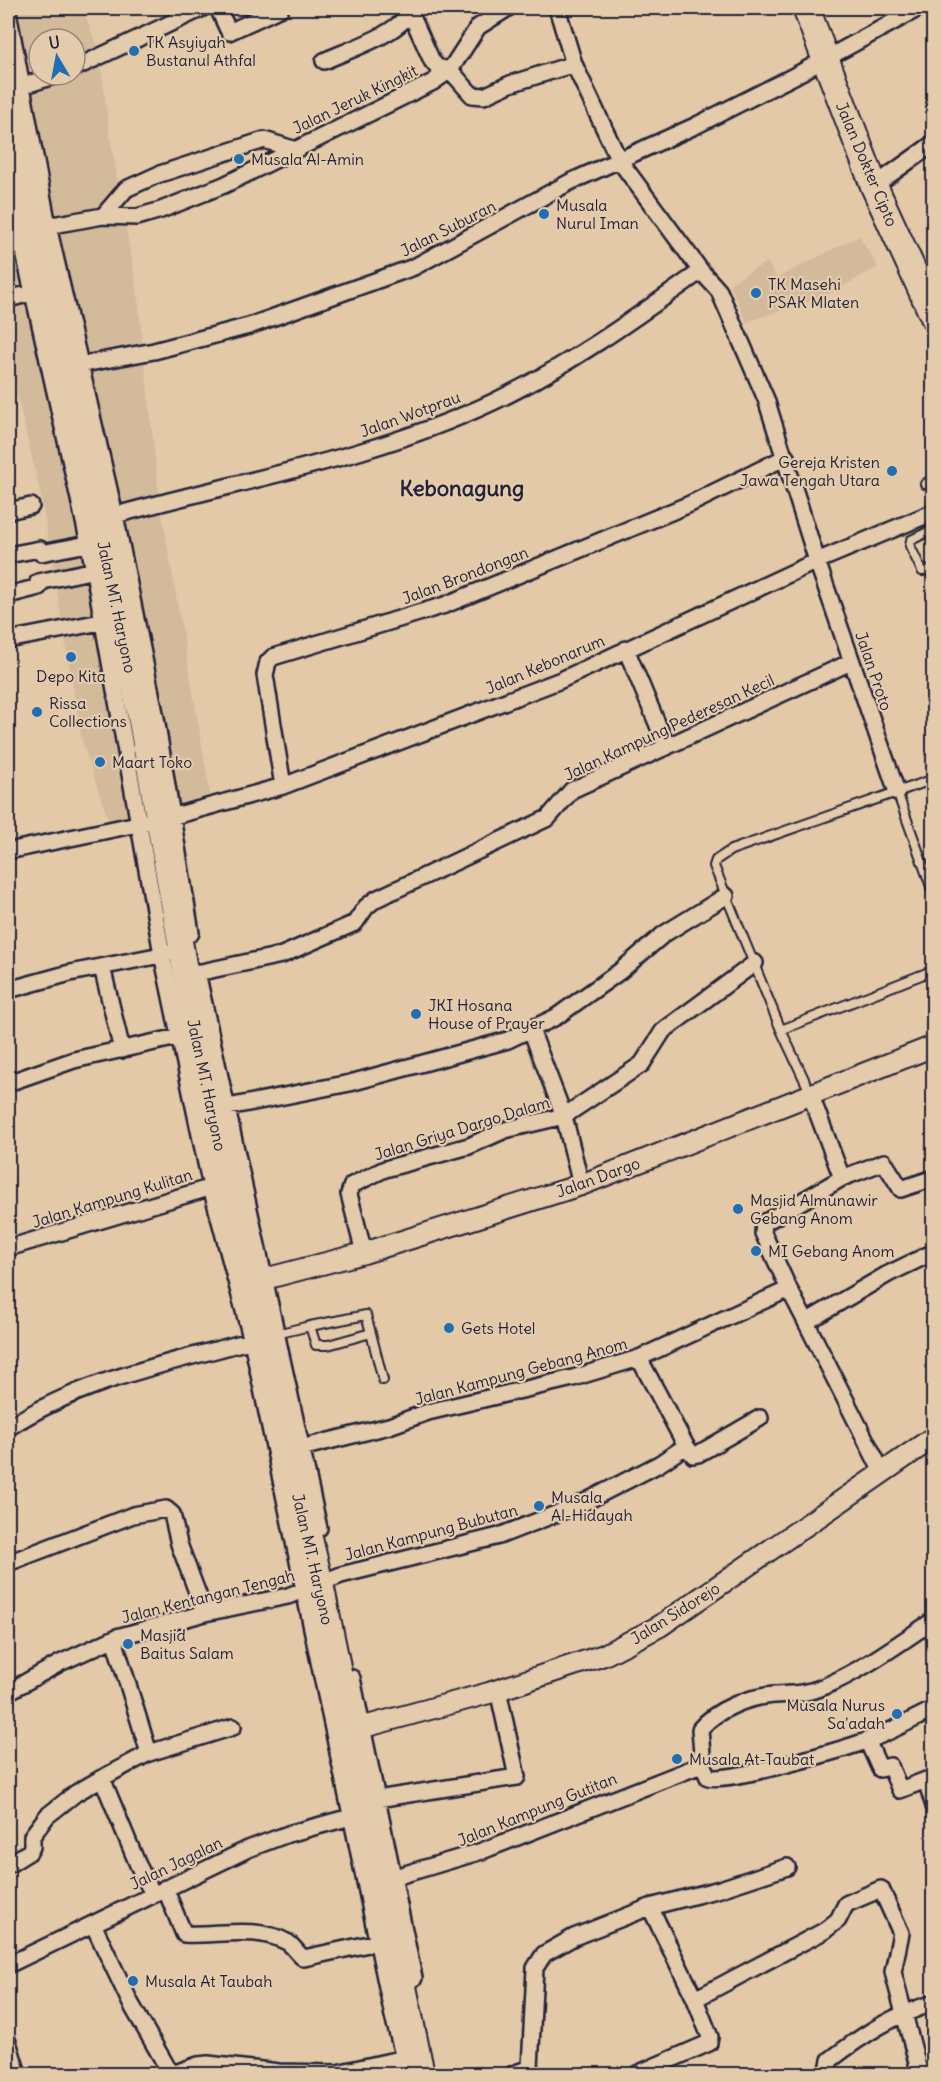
<svg xmlns="http://www.w3.org/2000/svg" width="941" height="2082" font-family="Delius,sans-serif">
<style>
.built{fill:#d3ba9a;fill-rule:evenodd}
.lines{fill:none;stroke-linecap:round;stroke-linejoin:round}
.service-casing{stroke:#22223b;stroke-width:12}
.minor-casing{stroke:#22223b;stroke-width:20}
.tertiary-casing{stroke:#22223b;stroke-width:24}
.primary-casing{stroke:#22223b;stroke-width:28}
.trunk-casing{stroke:#22223b;stroke-width:30}
.service{stroke:#e3cbac;stroke-width:8}
.minor{stroke:#e3cbac;stroke-width:15}
.tertiary{stroke:#e3cbac;stroke-width:20}
.primary{stroke:#e3cbac;stroke-width:24}
.trunk{stroke:#e3cbac;stroke-width:26}
.poi-dot{fill:#1f6fb2;stroke:#e3cbac;stroke-width:2}
.labels{text-anchor:middle;stroke-width:4.5;stroke-linejoin:round;paint-order:stroke}
.poi-label{font-size:16px;fill:#22223b;stroke:#e3cbac;text-anchor:start}
.street-label{font-size:16px;fill:#22223b;stroke:#e3cbac}
.district-label{font-size:22px;font-weight:bold;fill:#22223b;stroke:#e3cbac}
</style>
<rect width="100%" height="100%" fill="#e3c9a7"/>
<filter id="ink" filterUnits="userSpaceOnUse"><feTurbulence type="fractalNoise" baseFrequency=".0167" numOctaves="2"/><feDisplacementMap in="SourceGraphic" scale="12" xChannelSelector="R" yChannelSelector="G"/><feConvolveMatrix kernelMatrix="1 2 1 2 8 2 1 2 1" color-interpolation-filters="sRGB"/></filter>
<g filter="url(#ink)">
<!-- built -->
<path class="built" d="M8,8H82L99,50L109,130L137,291L159,496L212,804L110,825L82,741L40,492L8,357ZM39,39H75V75H39Z
M859,236L878,267L825,296L747,322L729,284L767,262L777,278Z"/>
<g class="lines">
<!-- service casing -->
<g class="service-casing">
<path id="service" d="M925,484L934,478
M934,529L911,540L910,546L922,571L934,570
M934,779L731,850L716,860L714,866L781,1030L934,970
M897,792L934,895
M781,1030L811,1094
M366,1315L371,1333L328,1345H316L310,1326Z
M371,1333L383,1380
M276,1334L310,1326"/>
</g>
<!-- minor casing -->
<g class="minor-casing">
<path id="minor" d="M218,8L229,32L281,8
M508,8L478,27L450,70L472,95L484,96L510,84L574,64
M557,8L574,64L619,160L701,271L719,291L766,399L817,561L897,792
M8,12L48,226L115,515L156,718L191,933
M324,61C348,50 397,35 410,12L432,61L437,67L450,70
M75,68L203,8
M16,88L57,75
M8,181L89,544L162,954L211,1187L252,1341L393,2016L408,2074
M874,186L934,143
M103,216L126,189L157,175L264,140L293,149
M41,227L103,216L137,217L161,210L224,185L433,82L450,70
M8,299L39,291
M73,366L154,351L249,326L414,267L570,182L695,126L796,75L919,8
M8,511L31,506
M105,518C235,481 370,460 493,402C567,367 635,318 701,271
M8,555L40,549L41,553L98,542
M8,595L39,587L38,582L100,569
M8,640L111,620
M626,649L667,747
M283,786L265,675L268,662L273,657L445,605L690,504L786,457
M8,851L171,817L283,786L561,680L817,561L934,512
M102,967L122,1050
M197,972L319,1528
M187,975L282,955L355,923L366,907L376,899L548,818L572,790L851,662
M8,990L70,973L171,953
M531,1030L564,1116L581,1185
M8,1083L74,1060L187,1035
M218,1109L350,1083L508,1040L556,1017L619,972L664,934L726,896
M842,1178L884,1162L901,1189L934,1178
M8,1248L219,1185
M364,1253L349,1194L352,1185L385,1169L469,1146L505,1130L564,1116L642,1064L663,1031L755,963
M789,1289L806,1322L888,1274L934,1252
M806,1322L882,1472
M8,1428C82,1379 175,1362 260,1338
M686,1446L693,1455L698,1454L760,1418
M293,1450L389,1426L428,1412L573,1378L639,1358L789,1289L763,1233L764,1223L842,1178L811,1096
M8,1563L133,1515L166,1509L172,1514L179,1544L205,1613
M114,1639L149,1753L102,1778L138,1865L153,1894
M352,1678L414,1978
M8,1692L60,1663L117,1637L205,1613L288,1596L341,1575L499,1536L579,1505L659,1464L686,1446L639,1358
M867,1740L880,1769L890,1766L900,1790L926,1780L934,1806
M149,1753L233,1727
M703,1766L700,1729C717,1709 748,1697 774,1695C791,1694 807,1694 823,1687C863,1670 898,1644 934,1620
M371,1800L517,1777L498,1690
M8,1865L29,1852L32,1847V1836L47,1816L76,1793L102,1778
M385,1880L482,1851L696,1767L703,1766L708,1777C728,1783 841,1750 866,1741C889,1733 911,1720 934,1709
M165,1888L184,1934C217,1936 255,1925 287,1942C294,1946 297,1954 304,1958L387,1940
M650,1907L695,1999L824,1931L838,1920L846,1904L881,1889L901,1933L893,1972L920,2074
M93,1924L131,2004L171,2074
M8,1965L248,1849L288,1834L358,1815
M8,2042L18,2074
M172,2074L198,2065L208,2064L279,2072L337,2073L413,2056
M513,2074L530,2068L535,1968L544,1954L574,1937L650,1907L720,1889L787,1867
M637,2074L709,2043L710,2037L695,1999
M827,2074L830,2060C864,2034 893,2015 934,2003"/>
</g>
<!-- tertiary casing -->
<g class="tertiary-casing">
<path id="tertiary" d="M253,1282L364,1253L581,1185L934,1046
M349,1731L489,1693L604,1655L660,1626L934,1437"/>
</g>
<!-- primary casing -->
<g class="primary-casing">
<path id="primary" d="M8,92L141,721L210,1111L253,1282L289,1451L321,1584L422,2074"/>
</g>
<!-- trunk casing -->
<g class="trunk-casing">
<path id="trunk" d="M806,8L874,186L934,317"/>
</g>
<!-- service -->
<use href="#service" class="service"/>
<!-- minor -->
<use href="#minor" class="minor"/>
<!-- tertiary -->
<use href="#tertiary" class="tertiary"/>
<!-- primary -->
<use href="#primary" class="primary"/>
<!-- trunk -->
<use href="#trunk" class="trunk"/>
</g>
</g>
<!-- markers -->
<g class="poi-dot">
<circle cx="134" cy="51" r="6"/>
<circle cx="239" cy="159" r="6"/>
<circle cx="544" cy="214" r="6"/>
<circle cx="756" cy="293" r="6"/>
<circle cx="892" cy="471" r="6"/>
<circle cx="71" cy="657" r="6"/>
<circle cx="37" cy="712" r="6"/>
<circle cx="100" cy="762" r="6"/>
<circle cx="416" cy="1014" r="6"/>
<circle cx="738" cy="1209" r="6"/>
<circle cx="756" cy="1251" r="6"/>
<circle cx="449" cy="1328" r="6"/>
<circle cx="539" cy="1506" r="6"/>
<circle cx="128" cy="1644" r="6"/>
<circle cx="897" cy="1714" r="6"/>
<circle cx="677" cy="1759" r="6"/>
<circle cx="133" cy="1981" r="6"/>
</g>
<g class="labels">
<!-- poi labels -->
<g class="poi-label">
<text x="146" y="48">TK Asyiyah<tspan x="146" dy="18">Bustanul Athfal</tspan></text>
<text x="251" y="165">Musala Al-Amin</text>
<text x="556" y="211">Musala<tspan x="556" dy="18">Nurul Iman</tspan></text>
<text x="768" y="290">TK Masehi<tspan x="768" dy="18">PSAK Mlaten</tspan></text>
<text x="880" y="468" text-anchor="end">Gereja Kristen<tspan x="880" dy="18">Jawa Tengah Utara</tspan></text>
<text x="71" y="682" text-anchor="middle">Depo Kita</text>
<text x="49" y="709">Rissa<tspan x="49" dy="18">Collections</tspan></text>
<text x="112" y="768">Maart Toko</text>
<text x="428" y="1011">JKI Hosana<tspan x="428" dy="18">House of Prayer</tspan></text>
<text x="750" y="1206">Masjid Almunawir<tspan x="750" dy="18">Gebang Anom</tspan></text>
<text x="768" y="1257">MI Gebang Anom</text>
<text x="461" y="1334">Gets Hotel</text>
<text x="551" y="1503">Musala<tspan x="551" dy="18">Al-Hidayah</tspan></text>
<text x="140" y="1641">Masjid<tspan x="140" dy="18">Baitus Salam</tspan></text>
<text x="885" y="1711" text-anchor="end">Musala Nurus<tspan x="885" dy="18">Sa'adah</tspan></text>
<text x="689" y="1765">Musala At-Taubat</text>
<text x="145" y="1987">Musala At Taubah</text>
</g>
<!-- street labels -->
<g class="street-label">
<text transform="translate(355 99) rotate(-26)" y="6">Jalan Jeruk Kingkit</text>
<text transform="translate(867 164) rotate(67)" y="6">Jalan Dokter Cipto</text>
<text transform="translate(448 228) rotate(-27)" y="6">Jalan Suburan</text>
<text transform="translate(410 414) rotate(-20)" y="6">Jalan Wotprau</text>
<text transform="translate(465 575) rotate(-21)" y="6">Jalan Brondongan</text>
<text transform="translate(117 607) rotate(78)" y="6">Jalan MT. Haryono</text>
<text transform="translate(545 664) rotate(-23)" y="6">Jalan Kebonarum</text>
<text transform="translate(874 671) rotate(71)" y="6">Jalan Proto</text>
<text transform="translate(669 727) rotate(-25)" y="6">Jalan Kampung Pederesan Kecil</text>
<text transform="translate(207 1085) rotate(78)" y="6">Jalan MT. Haryono</text>
<text transform="translate(462 1128) rotate(-17)" y="6">Jalan Griya Dargo Dalam</text>
<text transform="translate(598 1177) rotate(-20)" y="6">Jalan Dargo</text>
<text transform="translate(112 1198) rotate(-17)" y="6">Jalan Kampung Kulitan</text>
<text transform="translate(521 1371) rotate(-15)" y="6">Jalan Kampung Gebang Anom</text>
<text transform="translate(431 1532) rotate(-15)" y="6">Jalan Kampung Bubutan</text>
<text transform="translate(313 1559) rotate(77)" y="6">Jalan MT. Haryono</text>
<text transform="translate(208 1596) rotate(-14)" y="6">Jalan Kentangan Tengah</text>
<text transform="translate(675 1613) rotate(-32)" y="6">Jalan Sidorejo</text>
<text transform="translate(537 1809) rotate(-22)" y="6">Jalan Kampung Gutitan</text>
<text transform="translate(176 1863) rotate(-26)" y="6">Jalan Jagalan</text>
</g>
<!-- district labels -->
<g class="district-label">
<text x="462" y="496">Kebonagung</text>
</g>
</g>
<!-- margin -->
<rect width="941" height="2082" fill="none" stroke="#e3cbac" stroke-width="30"/>
<rect x="15" y="15" width="911" height="2052" fill="none" stroke="#22223b" stroke-width="2" filter="url(#ink)"/>
<!-- north arrow -->
<g transform="translate(57 57) rotate(350)"><circle r="28" fill="#e3cbac" stroke="#96877f" stroke-width="1.5"/>
<path d="M0-4.5L10 22L0 15L-10 22Z" fill="#1f6fb2"/>
<text y="-9" font-size="16" font-weight="bold" text-anchor="middle" fill="#22223b">U</text>
</g>
</svg>
